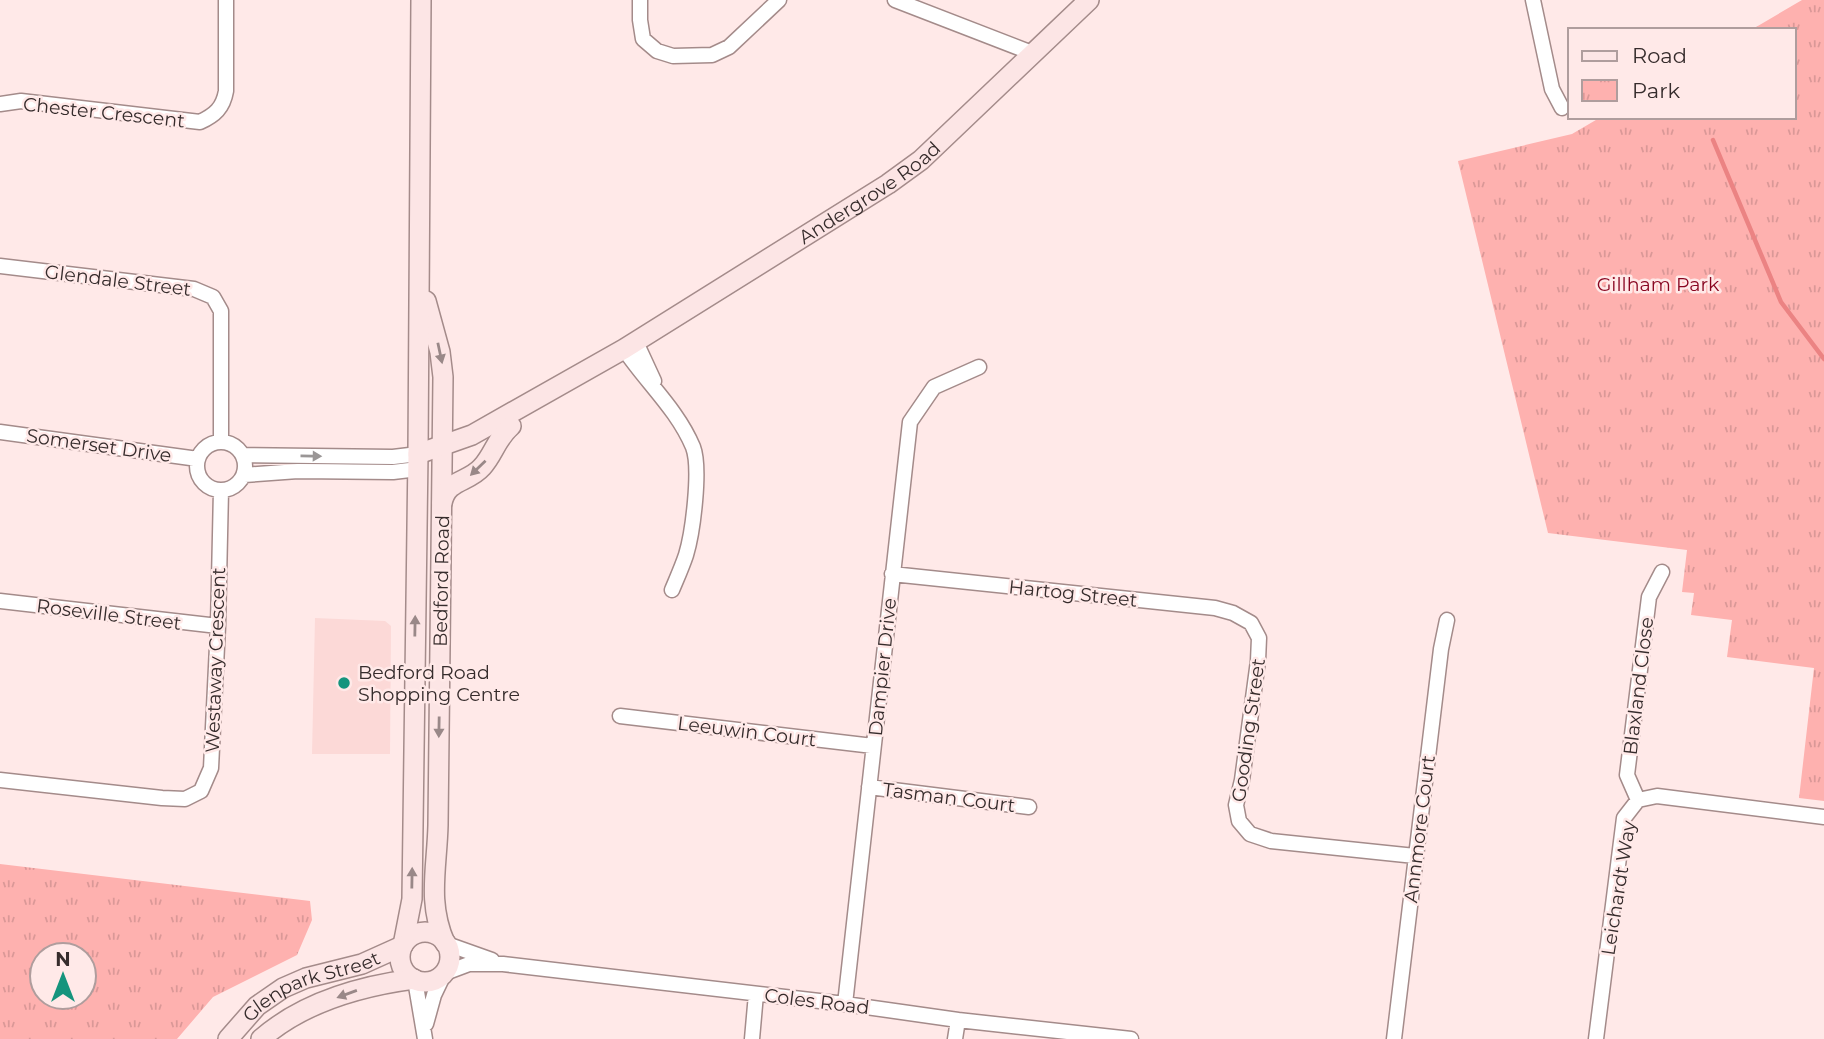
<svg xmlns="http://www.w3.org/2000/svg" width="1824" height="1039" font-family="Montserrat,sans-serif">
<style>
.built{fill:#fcd9d7}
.park{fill:url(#park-tufts);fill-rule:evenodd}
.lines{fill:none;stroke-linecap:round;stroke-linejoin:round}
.stream{stroke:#eb8383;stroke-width:4.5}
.street-casing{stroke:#a48b8a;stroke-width:17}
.secondary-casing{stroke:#a48b8a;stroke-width:22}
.street{stroke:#fff;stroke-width:14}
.secondary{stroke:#fce5e5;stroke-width:19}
.oneway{fill:#988}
.oneway2{fill:#9a9696}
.poi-dot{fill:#15947d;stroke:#ffe9e8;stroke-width:2.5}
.labels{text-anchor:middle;stroke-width:5;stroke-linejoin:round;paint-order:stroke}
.street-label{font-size:19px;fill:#362c2c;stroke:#ffe9e8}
.park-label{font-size:19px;fill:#88041f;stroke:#ffe9e8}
.poi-label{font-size:19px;fill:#362c2c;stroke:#ffe9e8;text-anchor:start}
</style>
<defs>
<pattern id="park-tufts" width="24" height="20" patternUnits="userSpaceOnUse" patternTransform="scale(1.75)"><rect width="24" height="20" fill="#feb1af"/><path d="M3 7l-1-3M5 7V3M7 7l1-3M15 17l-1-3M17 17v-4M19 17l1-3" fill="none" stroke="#da9897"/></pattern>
</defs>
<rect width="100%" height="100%" fill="#ffe9e8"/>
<!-- built -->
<path class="built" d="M315,618L385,621L391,626L390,754H312Z"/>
<!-- park -->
<path class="park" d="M1802,0H1824V801L1799,798L1814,668L1727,657L1732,620L1691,615L1694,593L1682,592L1687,550L1548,533L1458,161L1572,134L1601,117H1794V30H1751Z
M0,864L310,901L312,920L297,955L213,997L177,1039H0ZM84,955V997H42V955Z"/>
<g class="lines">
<!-- stream -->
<path class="stream" d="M1713,140L1781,302L1824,359"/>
<!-- street casing -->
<g class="street-casing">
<path id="street" d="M640,0V20L643,39L657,51L673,56L712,55L729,47L779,0
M895,0L1032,53
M1533,0L1552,89L1562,108
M0,104L21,101L200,122C215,115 223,108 226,91V0
M0,266L194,289L213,297L221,311V442
M636,342L654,381
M624,349C646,382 677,409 693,447C701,468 693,532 686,555C682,567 677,578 672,590
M0,432L198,459
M197 466a24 24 0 1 1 48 0a24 24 0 1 1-48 0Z
M243,455L393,457L418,454
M244,475L298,471L393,472L418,469
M892,574L1215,608L1233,613L1251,623L1259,638L1258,661L1242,780L1236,805L1239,821L1250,834L1271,841L1415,856
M0,601L218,626
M620,716L873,746
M0,780L162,798L185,799L201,791L211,768L218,626L221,490
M869,787L1029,807
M1638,800L1627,775L1649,597L1662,572
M447,944L492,960
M445,973L469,964H503L845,1004L958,1020L1131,1039
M415,980L425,1039
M845,1004L910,422L934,387L979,367
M426,1024L434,995L444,974
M752,1039L756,994
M955,1039L958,1020
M1394,1039L1441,649L1447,620
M1596,1039L1624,818L1638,800L1657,796L1824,817"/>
</g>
<!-- secondary casing -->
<g class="secondary-casing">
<g id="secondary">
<path d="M426,301L440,352L443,377L438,825C437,868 427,902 445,943"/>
<path id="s1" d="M418,454L472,435L624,349L888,184L921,160L1089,0"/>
<path d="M442,503C447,479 468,483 482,467C494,454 496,439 511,426"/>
<circle cx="425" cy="957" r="25"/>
<path d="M403,945L412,899L418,454L421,0"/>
<path id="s2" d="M228,1039L257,1006L283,988L306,978L362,964L402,946"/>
<path d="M261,1039C302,1003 361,986 414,979"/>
</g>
</g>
<!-- street -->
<use href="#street" class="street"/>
<!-- secondary -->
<use href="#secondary" class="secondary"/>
</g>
<!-- one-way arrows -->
<defs><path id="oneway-solid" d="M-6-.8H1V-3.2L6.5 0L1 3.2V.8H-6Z" transform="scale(1.75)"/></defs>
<g class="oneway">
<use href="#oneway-solid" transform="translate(440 353) rotate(78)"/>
<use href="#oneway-solid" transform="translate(478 468) rotate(136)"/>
<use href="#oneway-solid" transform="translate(415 626) rotate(-89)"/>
<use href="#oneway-solid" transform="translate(439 727) rotate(91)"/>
<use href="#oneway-solid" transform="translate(412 878) rotate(-89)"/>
<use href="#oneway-solid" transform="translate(347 994) rotate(160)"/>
</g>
<use class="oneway2" href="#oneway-solid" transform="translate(311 456) rotate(1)"/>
<!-- markers -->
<circle class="poi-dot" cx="344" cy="683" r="7"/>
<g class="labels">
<!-- street labels -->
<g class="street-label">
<text transform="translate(104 112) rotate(6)" y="7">Chester Crescent</text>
<text dy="7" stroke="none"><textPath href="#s1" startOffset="523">Andergrove Road</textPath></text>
<text transform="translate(118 280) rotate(7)" y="7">Glendale Street</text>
<text transform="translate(99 445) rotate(8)" y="7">Somerset Drive</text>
<text transform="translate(441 581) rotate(-89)" y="7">Bedford Road</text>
<text transform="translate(1073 593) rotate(6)" y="7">Hartog Street</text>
<text transform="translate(109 614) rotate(7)" y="7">Roseville Street</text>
<text transform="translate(215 660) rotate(-88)" y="7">Westaway Crescent</text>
<text transform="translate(882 667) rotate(-84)" y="7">Dampier Drive</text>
<text transform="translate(1638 686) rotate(-83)" y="7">Blaxland Close</text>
<text transform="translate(1248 730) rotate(-82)" y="7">Gooding Street</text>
<text transform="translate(747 731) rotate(7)" y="7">Leeuwin Court</text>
<text transform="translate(949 797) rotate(7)" y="7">Tasman Court</text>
<text transform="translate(1419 829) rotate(-83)" y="7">Annmore Court</text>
<text transform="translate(1618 888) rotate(-81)" y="7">Leichardt Way</text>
<text dy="7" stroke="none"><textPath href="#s2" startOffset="102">Glenpark Street</textPath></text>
<text transform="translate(817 1001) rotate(7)" y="7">Coles Road</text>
</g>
<!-- park labels -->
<g class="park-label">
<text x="1658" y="291">Gillham Park</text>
</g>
<!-- poi labels -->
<g class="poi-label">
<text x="358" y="679">Bedford Road<tspan x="358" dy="22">Shopping Centre</tspan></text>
</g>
</g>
<!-- legend -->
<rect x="1568" y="28" width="228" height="91" fill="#ffe9e8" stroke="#af9d9d" stroke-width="2"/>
<rect x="1582" y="51" width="35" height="10" fill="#fce5e5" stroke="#af9d9d" stroke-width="2"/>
<text x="1632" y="63" font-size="21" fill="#362c2c">Road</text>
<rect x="1582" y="80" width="35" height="21" fill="url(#park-tufts)" stroke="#af9d9d" stroke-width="2"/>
<text x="1632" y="98" font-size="21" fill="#362c2c">Park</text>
<!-- north arrow -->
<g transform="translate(63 976)"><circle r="33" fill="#ffe9e8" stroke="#af9d9d" stroke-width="2"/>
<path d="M0-5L12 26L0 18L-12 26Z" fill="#15947d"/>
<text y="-10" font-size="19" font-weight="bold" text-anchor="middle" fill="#362c2c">N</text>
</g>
</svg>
